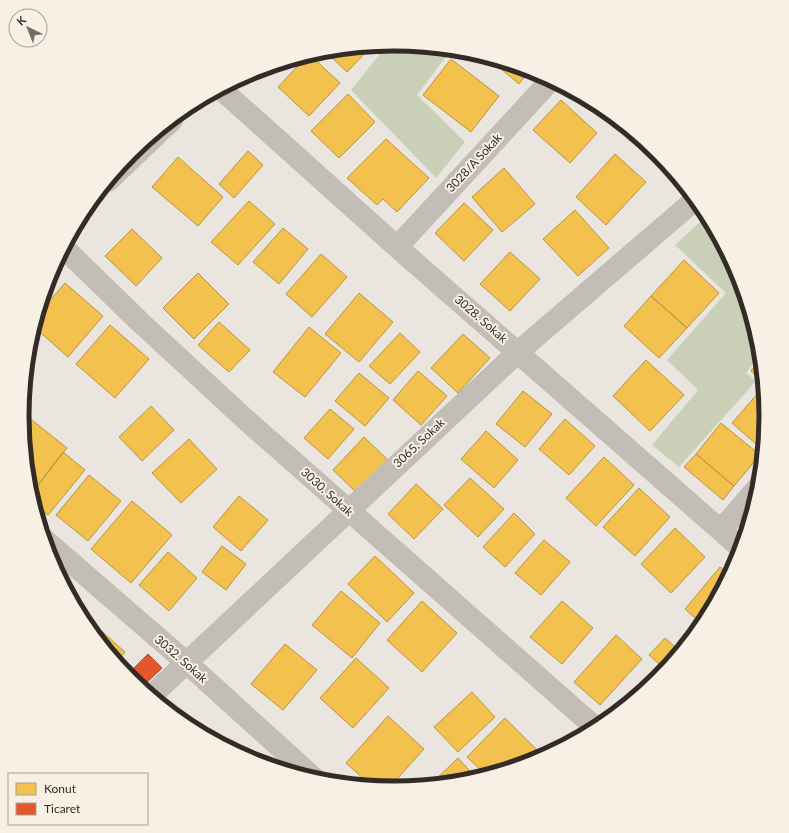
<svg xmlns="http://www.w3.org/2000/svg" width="789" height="833" font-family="Lato,sans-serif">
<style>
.green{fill:#cad0b8}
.homes{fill:#f2c14e;stroke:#b99442}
.shops{fill:#e4572e;stroke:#af4a2c}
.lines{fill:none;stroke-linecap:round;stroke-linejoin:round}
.street{stroke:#c3bdb7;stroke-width:22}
.labels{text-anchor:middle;stroke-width:4;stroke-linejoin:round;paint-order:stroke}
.street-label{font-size:12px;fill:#332b26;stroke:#f8f0e4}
.rim{fill:none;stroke:#332b26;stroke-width:5}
</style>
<rect width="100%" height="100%" fill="#eae5de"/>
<!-- green -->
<path class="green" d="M395,44L451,50L417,95L465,142L436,178L351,90L387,45Z
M704,218C736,251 747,302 760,344L761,353L746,373L756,381L679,467L652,445L698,390L667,360L726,293L675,245Z"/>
<!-- homes -->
<path class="homes" d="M372,46L347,72L325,51Z
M308,55H310L340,83L309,116L278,87Z
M487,57L530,70L519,84Z
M451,59L499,96L471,132L423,95Z
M348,94L375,122L339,158L311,131Z
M561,100L597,133L570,163L533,130Z
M386,139L429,178L397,212L383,199L377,205L347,178Z
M248,151L263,165L234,198L219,184Z
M615,154L646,182L606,225L576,197Z
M178,157L223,197L198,226L152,187Z
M504,168L535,204L502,232L472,197Z
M249,201L275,224L238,265L211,242Z
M464,203L493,230L464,261L435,233Z
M575,210L609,248L578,276L543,239Z
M283,228L308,249L279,284L253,262Z
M132,229L162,258L136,286L105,256Z
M510,252L540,279L510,311L480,284Z
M321,254L347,277L312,317L286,294Z
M684,260L719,293L687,328L651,296Z
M198,273L229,304L194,339L163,308Z
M65,283L103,316L68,357L34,327L38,314Z
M359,293L393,322L359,362L325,334Z
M651,296L687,328L659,358L624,326Z
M219,322L250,350L229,372L198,345Z
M110,325L149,359L115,398L76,364Z
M309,327L341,353L305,397L273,372Z
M400,333L420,352L390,384L369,366Z
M463,334L490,358L458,393L431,368Z
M761,358L764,382L751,371Z
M646,360L684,395L650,431L613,396Z
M418,371L447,396L421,425L393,400Z
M359,373L389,398L365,426L335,401Z
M523,391L552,414L525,447L496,424Z
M759,392L765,397L767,417L764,451L732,423Z
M151,406L174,430L142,461L119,437Z
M330,409L354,429L328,459L304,438Z
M22,413L27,416L22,421Z
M27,416L67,448L31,494L22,421Z
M565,419L595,446L569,475L539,449Z
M721,423L760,455L734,486L696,454Z
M486,431L518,460L494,488L461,459Z
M364,437L388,460L357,493L333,470Z
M189,439L217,469L181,503L152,473Z
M63,452L85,470L48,515L34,504L31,494Z
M696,454L734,486L723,500L684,467Z
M604,457L634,485L596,526L566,498Z
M89,475L121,501L88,541L56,515Z
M470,478L504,509L478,537L444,505Z
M416,484L443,509L414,539L388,514Z
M639,488L670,517L635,556L603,527Z
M239,496L268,520L241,551L213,527Z
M132,501L172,535L131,583L91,549Z
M514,513L535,534L505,567L483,547Z
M675,528L705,557L671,593L641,564Z
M544,540L570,562L541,595L515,573Z
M222,546L246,564L226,590L202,572Z
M168,552L197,578L169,611L139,585Z
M375,556L414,593L387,622L348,584Z
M720,567L730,576L703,625L685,609Z
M341,591L380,623L352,658L312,625Z
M422,601L457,633L422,672L387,640Z
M562,601L593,628L562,664L530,637Z
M78,610L125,652L116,662L85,623Z
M616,635L642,659L600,705L574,682Z
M665,638L681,652L666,670L649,655Z
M285,644L317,670L283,710L251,684Z
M356,658L389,688L353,728L320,698Z
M472,692L495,717L458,752L434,727Z
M388,716L424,749L389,788L373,787L346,763Z
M505,718L537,750L521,766L487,776L467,757Z
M208,729L229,749L203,735Z
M562,741L566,745L551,753Z
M458,758L477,779L467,782L429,786Z"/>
<!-- shops -->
<path class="shops" d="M148,654L162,668L141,688L127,675Z"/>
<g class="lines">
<!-- street -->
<path class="street" d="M221,89L397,247L742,549
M108,181L172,120
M397,247L551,80
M64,248L140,322L244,418L597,729
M721,530L760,485
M45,540L187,663L316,780
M151,696L518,352L696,199"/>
</g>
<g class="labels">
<!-- street labels -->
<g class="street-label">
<text transform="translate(474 163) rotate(-47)" y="4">3028/A Sokak</text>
<text transform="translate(481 319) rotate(41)" y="4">3028. Sokak</text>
<text transform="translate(419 443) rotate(-43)" y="4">3065. Sokak</text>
<text transform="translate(327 492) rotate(42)" y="4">3030. Sokak</text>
<text transform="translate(181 659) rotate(41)" y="4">3032. Sokak</text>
</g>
</g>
<!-- crop -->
<path d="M0 0H789V833H0ZM29 416a365 365 0 1 1 730 0a365 365 0 1 1-730 0Z" fill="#f8f0e4" fill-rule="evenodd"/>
<path class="rim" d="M29 416a365 365 0 1 1 730 0a365 365 0 1 1-730 0Z"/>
<!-- legend -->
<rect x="8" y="773" width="140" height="52" fill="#f8f0e4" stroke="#a9a198"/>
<rect x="16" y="783" width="20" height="12" fill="#f2c14e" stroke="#a9a198"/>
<text x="44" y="793" font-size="12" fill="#332b26">Konut</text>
<rect x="16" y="803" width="20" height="12" fill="#e4572e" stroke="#a9a198"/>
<text x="44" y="813" font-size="12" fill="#332b26">Ticaret</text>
<!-- north arrow -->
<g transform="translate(28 28) rotate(317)"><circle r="19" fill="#f8f0e4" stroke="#a9a198"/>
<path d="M0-3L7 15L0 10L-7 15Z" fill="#736c66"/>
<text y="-6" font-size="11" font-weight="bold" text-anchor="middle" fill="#332b26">K</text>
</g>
</svg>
